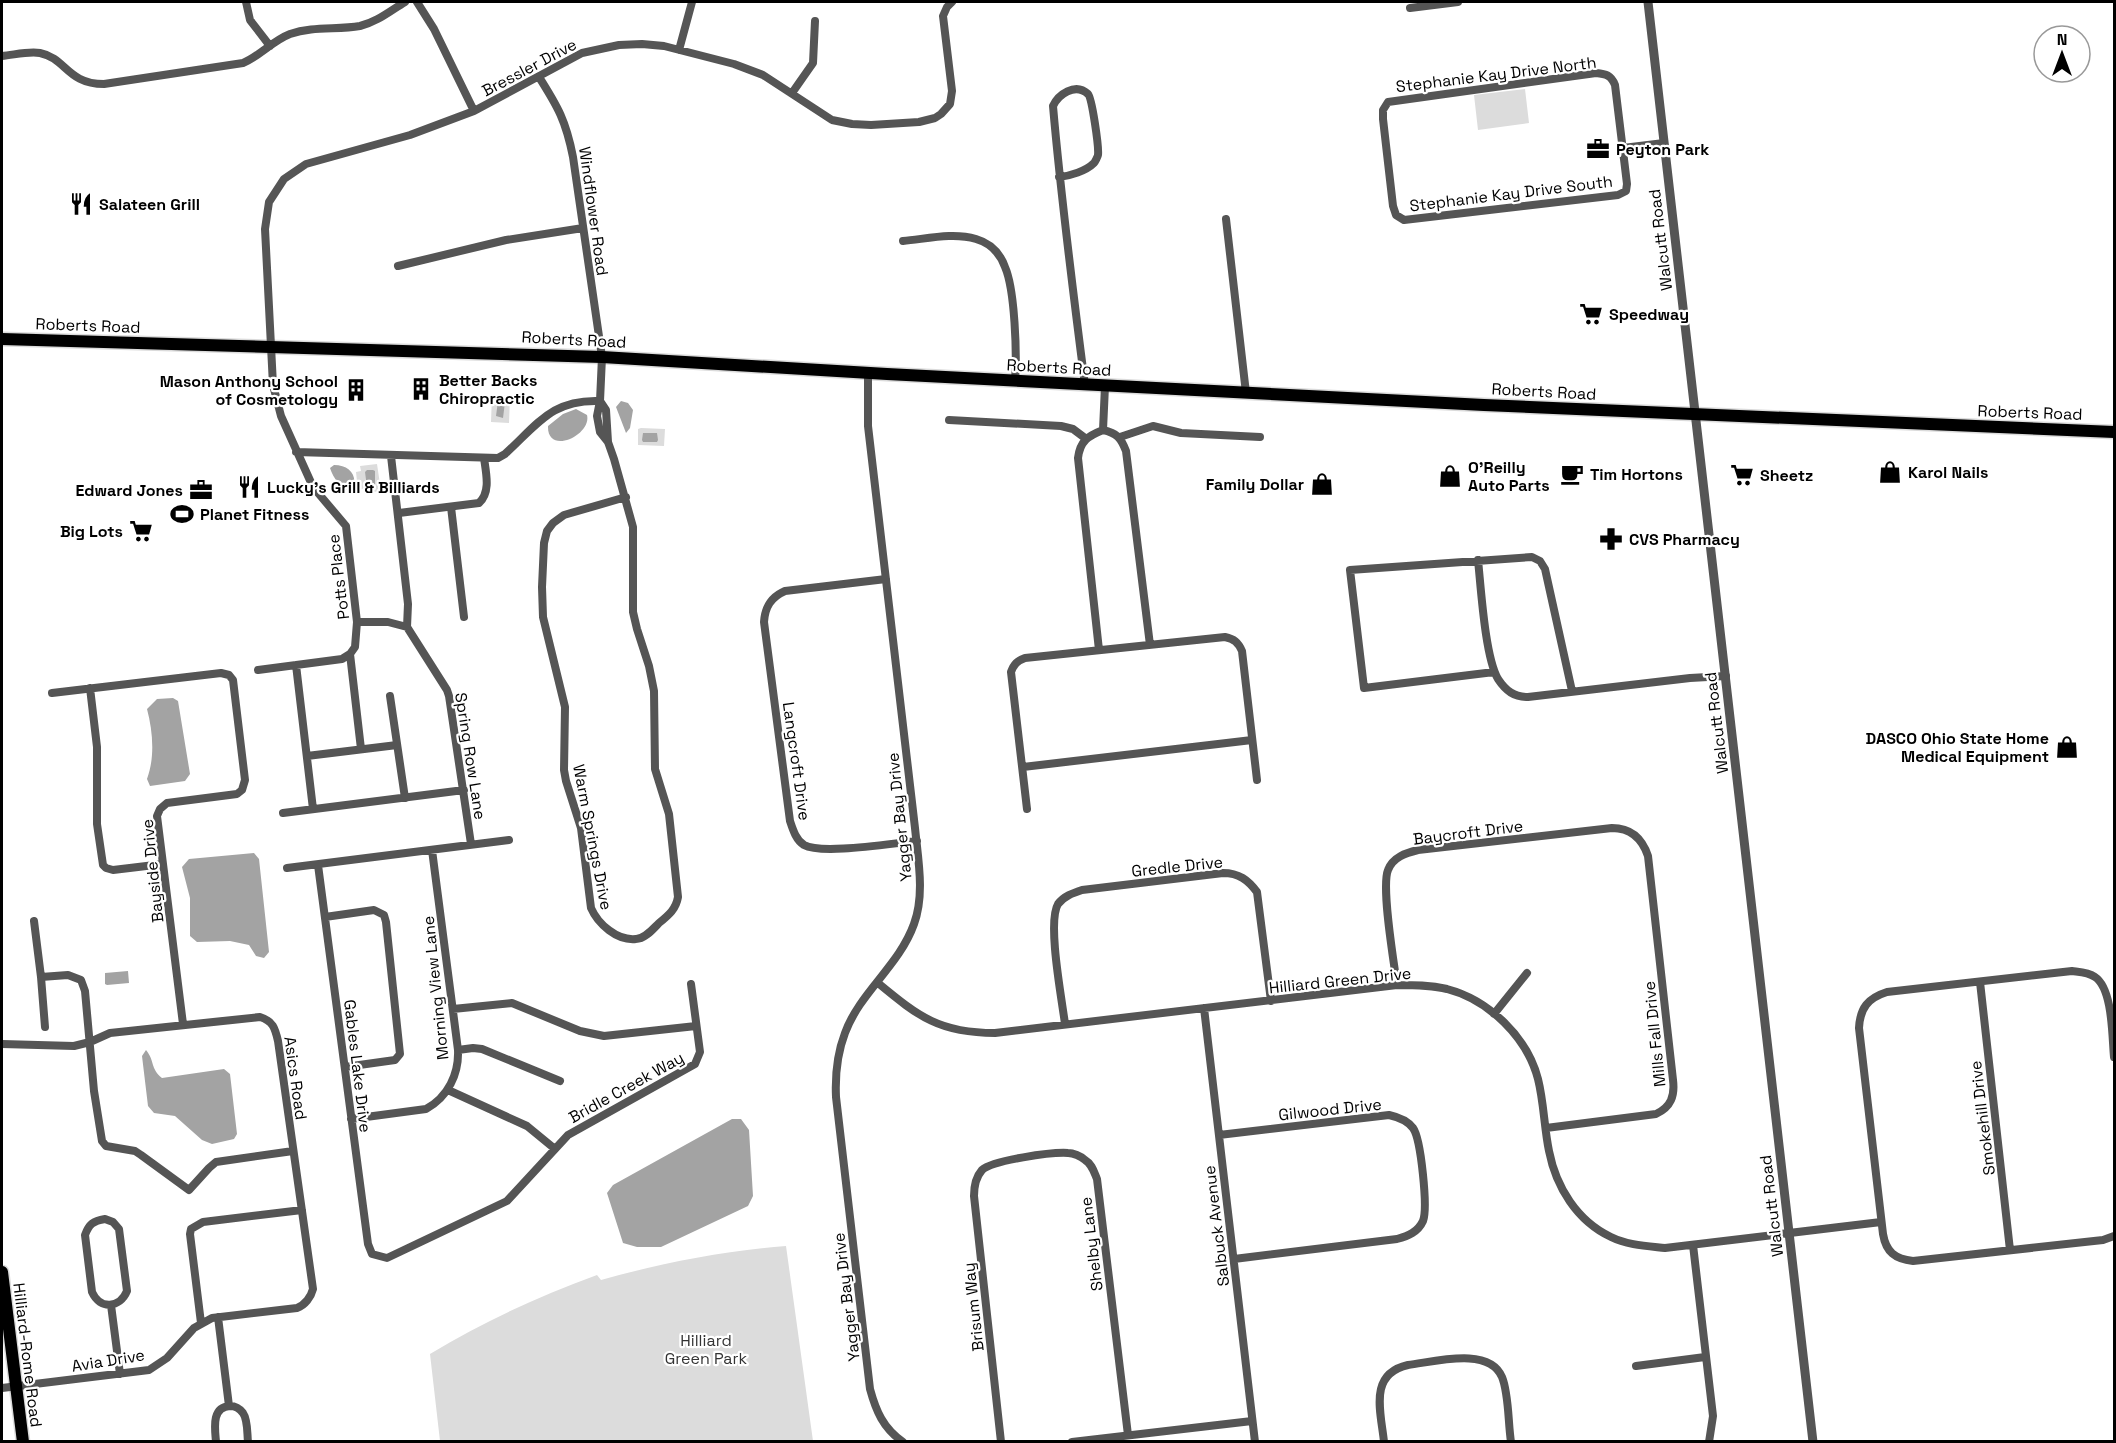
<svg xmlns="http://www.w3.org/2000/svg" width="2116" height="1443" font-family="'Space Grotesk',sans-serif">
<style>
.green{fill:#dcdcdc}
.water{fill:#a3a3a3}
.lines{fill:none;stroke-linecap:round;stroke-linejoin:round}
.primary-casing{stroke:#dbdbdb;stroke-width:15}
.minor{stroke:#555;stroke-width:8}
.tertiary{stroke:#555;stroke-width:9}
.primary{stroke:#000;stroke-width:12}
.labels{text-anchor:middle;stroke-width:4.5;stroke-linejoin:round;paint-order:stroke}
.street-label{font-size:16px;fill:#000;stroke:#fff}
.poi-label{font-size:16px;font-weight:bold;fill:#000;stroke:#fff;text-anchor:start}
.park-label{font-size:16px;fill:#333;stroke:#fff}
</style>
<rect width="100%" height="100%" fill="#fff"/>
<!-- green -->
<path class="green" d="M1525,89L1529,123L1478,130L1474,95Z
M492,395L510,396L509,423L491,422Z
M641,428L665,429L664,446L638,445V429Z
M377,464L381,491L365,493L363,489L358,490L356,472L361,471L360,466Z
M786,1246L813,1441H440L430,1354C485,1321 537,1297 597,1275L601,1280C662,1263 722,1251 786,1246Z"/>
<!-- water -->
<path class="water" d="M498,401L505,402L503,418L496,416Z
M621,401L628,403L633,410L630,428L626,433L616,407Z
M576,409L587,415C592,435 547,456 548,426L563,414Z
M643,433H657L658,440L657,442H643L642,440Z
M334,465C350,465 359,476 352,492C342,490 333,478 330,468Z
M367,470H373L375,471V487L369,488L367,487L365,472Z
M173,698L178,701L190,774L185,781L150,786L147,779C155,757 153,732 147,709L157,699Z
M254,853L259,859L269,952L264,958L256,956L249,945L230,941L197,942L190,936V898L182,867L189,859Z
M128,971L129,983L107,985L105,984V973Z
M146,1050C155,1061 150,1068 162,1078L224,1069L230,1074L237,1134L234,1139L212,1144L202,1140L175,1116L154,1113L148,1106L142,1056Z
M732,1119H741L749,1130L753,1196L748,1206L661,1247H637L623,1243L607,1193L613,1185Z"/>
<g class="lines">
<!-- primary casing -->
<g class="primary-casing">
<path id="primary" d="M2,339L602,357L887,374L1484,405L2114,432
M2,1272L23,1442"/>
</g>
<!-- minor -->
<path class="minor" d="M246,2L250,20L270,46
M417,2L434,29L474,111
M1410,8L1458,2
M679,50L692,2
M2,56C14,55 28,51 40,53C66,58 67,84 104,84L243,63C260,56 272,41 290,34C313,26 337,30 360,26C377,22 390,11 405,2
M1596,73C1606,74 1611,75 1615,85L1627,184L1626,191L1618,195L1404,220L1396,215L1393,206L1383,119V110L1388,102Z
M539,77C558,107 566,121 573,157L602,357L600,401L597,416L600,432L608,442L614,459L633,527V612L637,629L649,666L654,691L655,769L669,814L678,897C676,909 669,915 659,923C653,929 645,939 636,939C617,941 598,924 591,908L581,828L566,781L564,770L565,707L543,617L542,587L544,543L547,531L553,523L564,515L626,497
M792,93L813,63L815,21
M1623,148L1664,143
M1059,177C1070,176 1086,171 1094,163C1095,162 1098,156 1098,155C1099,147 1092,98 1088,94C1075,82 1058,95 1053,106C1061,199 1073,292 1085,385
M1226,219L1246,393
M903,241C926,239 953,232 976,239C990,243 1000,253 1005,267C1015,290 1017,354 1015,381
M398,266L506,240L583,228
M868,373V426L915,828C918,859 925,894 914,924C899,966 860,992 845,1033C837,1054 835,1075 836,1097L870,1389C876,1411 883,1428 903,1442
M600,401L606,410L608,442
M949,420L1061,426L1073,429L1085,438
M1103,430C1117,433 1121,438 1126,451L1150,645
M1120,437L1153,426L1181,433L1260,437
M296,452L498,458L505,454C538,424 552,399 600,401
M391,456L408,604L407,627
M451,507L464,617
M399,513L479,503C491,492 486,473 484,458
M1478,560C1481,588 1485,657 1498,679C1506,691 1514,697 1528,697L1690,678L1726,676
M886,579L785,591C771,597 765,607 764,622L790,821C793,830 796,840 804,845C822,855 893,843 917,841
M357,622H388L407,627L447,690L449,696L471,844
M1099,650L1078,458C1080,441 1088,436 1103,430L1105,386
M296,665L313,809
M258,670L342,659L350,654
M1494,672L1364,688L1350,570L1532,557L1540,561L1545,569L1572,691
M90,688L97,747V824L103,865L106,868L113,870L163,864
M52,693L221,673L229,675L233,680L245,780L242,790L237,794L167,803L160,809L157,816L183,1024
M390,696L405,798
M361,749L350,654L355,647L357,622L346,526L313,487L281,416L273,385L265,229L269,202L284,179L306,164L410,135L474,111L582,53L619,45L642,44L664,46L734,64L763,75L832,120L852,124L871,125L919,122L935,118L941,114L950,104L952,91L943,16L947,7L952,2
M307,756L397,745
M1023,767L1252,740
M1027,809L1011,672C1014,664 1017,661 1025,658L1225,637C1234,639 1238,642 1242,651L1257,780
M283,813L464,790
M318,865L368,1244L372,1254L387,1258L507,1201L568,1135L695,1064L700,1052L691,984
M287,868L509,840
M325,917L374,910L384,915L386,922L400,1054L395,1060L345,1067
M34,921L41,977
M1980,982L2010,1250
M878,983C919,1017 940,1033 995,1033L1397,985C1414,985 1430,985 1447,989C1489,1000 1527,1037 1538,1079C1544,1103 1544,1127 1549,1151C1556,1187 1577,1221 1611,1237C1627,1245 1647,1246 1665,1248L1881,1222
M1397,985C1394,963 1381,887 1388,870C1393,857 1406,853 1418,850L1612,828C1631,828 1642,838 1648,856L1673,1080C1675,1096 1671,1107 1656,1114L1546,1128
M1204,1008L1255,1442
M453,1009L512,1003L580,1031L604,1036L696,1026
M1494,1014L1527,973
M1065,1024C1062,1000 1047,922 1058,904C1064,896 1073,893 1082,890L1223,873C1239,873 1248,880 1257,892L1271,1001
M45,1027L41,977L68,975L81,980L85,991L94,1091L102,1141L106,1146L135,1151L141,1155L189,1190L209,1168L216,1162L293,1151
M2,1044L74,1046L90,1042L110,1033L260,1017C273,1021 275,1028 278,1041L313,1289C311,1297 305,1305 297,1308L212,1318L194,1328L167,1358L149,1370L2,1388
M458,1050L473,1048L482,1049L560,1081
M2114,1057C2112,1037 2113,989 2095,977C2088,972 2080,972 2072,971L1887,992C1868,998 1860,1008 1859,1028L1883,1234C1886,1252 1895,1259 1913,1261L2103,1240L2114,1236
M448,1090L527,1126L555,1149
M351,1119L426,1109C448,1097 459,1074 458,1050L432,850
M1219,1135L1389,1115C1398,1117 1407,1120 1413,1128C1421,1139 1428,1208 1423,1221C1418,1232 1408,1236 1397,1239L1234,1259
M105,1219L113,1222L119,1229L127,1291C120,1308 100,1310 92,1292L85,1235C89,1224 93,1221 105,1219Z
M1693,1245L1713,1416L1709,1442
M111,1305L120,1374
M218,1317L229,1406
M201,1323L190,1234L191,1229L203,1222L302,1210
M1636,1366L1705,1357
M216,1442C215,1429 211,1407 230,1406C235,1406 240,1409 243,1413C248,1420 247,1433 248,1442
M1001,1442L974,1196C974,1187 975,1178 982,1170C993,1160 1052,1152 1068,1153C1073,1153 1081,1156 1085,1160C1092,1164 1094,1172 1097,1179L1128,1435
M1072,1442L1252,1421
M1384,1442C1381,1412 1368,1374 1408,1365C1434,1362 1489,1346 1502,1377C1509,1394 1508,1423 1511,1442"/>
<!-- tertiary -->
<path class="tertiary" d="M1648,2L1813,1442"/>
<!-- primary -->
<use href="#primary" class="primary"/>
</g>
<!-- icons -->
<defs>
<g id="office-bare" transform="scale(1.8)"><path d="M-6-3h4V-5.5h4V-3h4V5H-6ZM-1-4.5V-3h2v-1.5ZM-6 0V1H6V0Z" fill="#000" stroke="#fff" stroke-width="2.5" paint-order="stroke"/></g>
<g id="restaurant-bare" transform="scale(1.8)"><path d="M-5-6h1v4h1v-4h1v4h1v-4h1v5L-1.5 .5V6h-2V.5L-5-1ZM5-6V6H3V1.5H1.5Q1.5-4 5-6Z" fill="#000" stroke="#fff" stroke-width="2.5" paint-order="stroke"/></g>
<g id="supermarket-bare" transform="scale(1.8)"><path d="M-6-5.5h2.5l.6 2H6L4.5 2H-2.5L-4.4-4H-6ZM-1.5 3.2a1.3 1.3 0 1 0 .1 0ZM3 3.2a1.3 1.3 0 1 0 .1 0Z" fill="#000" stroke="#fff" stroke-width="2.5" paint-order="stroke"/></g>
<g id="building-bare" transform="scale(1.8)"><path d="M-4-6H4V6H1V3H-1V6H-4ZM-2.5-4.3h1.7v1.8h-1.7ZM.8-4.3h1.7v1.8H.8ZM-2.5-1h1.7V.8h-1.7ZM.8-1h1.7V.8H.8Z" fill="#000" stroke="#fff" stroke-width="2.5" paint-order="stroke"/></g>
<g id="shop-bare" transform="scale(1.8)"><path d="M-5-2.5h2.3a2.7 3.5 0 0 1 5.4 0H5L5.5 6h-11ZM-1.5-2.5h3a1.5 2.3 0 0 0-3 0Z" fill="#000" stroke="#fff" stroke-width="2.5" paint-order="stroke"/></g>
<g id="cafe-bare" transform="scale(1.8)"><path d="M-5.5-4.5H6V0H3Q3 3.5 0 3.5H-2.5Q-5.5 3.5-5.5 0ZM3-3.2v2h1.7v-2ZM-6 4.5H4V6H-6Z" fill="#000" stroke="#fff" stroke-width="2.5" paint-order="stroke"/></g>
<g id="stadium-bare" transform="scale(1.8)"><path d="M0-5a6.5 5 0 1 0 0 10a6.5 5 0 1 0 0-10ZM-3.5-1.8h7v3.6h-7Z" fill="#000" stroke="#fff" stroke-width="2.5" paint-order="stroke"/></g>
<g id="pharmacy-bare" transform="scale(1.8)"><path d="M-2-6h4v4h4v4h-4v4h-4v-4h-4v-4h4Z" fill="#000" stroke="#fff" stroke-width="2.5" paint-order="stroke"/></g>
</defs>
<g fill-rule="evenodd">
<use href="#office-bare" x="1598" y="149"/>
<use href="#restaurant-bare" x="81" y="204"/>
<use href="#supermarket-bare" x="1591" y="314"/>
<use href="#building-bare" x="421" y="389"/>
<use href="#building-bare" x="356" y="390"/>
<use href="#shop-bare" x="1890" y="472"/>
<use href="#cafe-bare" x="1572" y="474"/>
<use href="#supermarket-bare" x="1742" y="475"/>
<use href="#shop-bare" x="1450" y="476"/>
<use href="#shop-bare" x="1322" y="484"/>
<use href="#restaurant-bare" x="249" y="487"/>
<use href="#office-bare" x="201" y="490"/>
<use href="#stadium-bare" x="182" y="514"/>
<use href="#supermarket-bare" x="141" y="531"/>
<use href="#pharmacy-bare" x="1611" y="539"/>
<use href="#shop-bare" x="2067" y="747"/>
</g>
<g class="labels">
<!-- street labels -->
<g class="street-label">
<text transform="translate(529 67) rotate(-28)" y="6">Bressler Drive</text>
<text transform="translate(1496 74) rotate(-7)" y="6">Stephanie Kay Drive North</text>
<text transform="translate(1511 193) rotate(-7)" y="6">Stephanie Kay Drive South</text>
<text transform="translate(594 211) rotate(82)" y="6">Windflower Road</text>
<text transform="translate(1660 240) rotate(-97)" y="6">Walcutt Road</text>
<text transform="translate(88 325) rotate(2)" y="6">Roberts Road</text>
<text transform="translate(574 339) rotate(3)" y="6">Roberts Road</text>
<text transform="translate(1059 367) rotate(3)" y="6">Roberts Road</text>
<text transform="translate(1544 391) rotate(3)" y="6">Roberts Road</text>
<text transform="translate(2030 412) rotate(2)" y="6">Roberts Road</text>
<text transform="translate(338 577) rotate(-97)" y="6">Potts Place</text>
<text transform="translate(1716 723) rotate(-97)" y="6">Walcutt Road</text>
<text transform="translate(471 756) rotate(81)" y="6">Spring Row Lane</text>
<text transform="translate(797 761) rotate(82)" y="6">Langcroft Drive</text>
<text transform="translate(899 817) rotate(-96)" y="6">Yagger Bay Drive</text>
<text transform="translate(1468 832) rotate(-7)" y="6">Baycroft Drive</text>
<text transform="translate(593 837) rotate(79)" y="6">Warm Springs Drive</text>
<text transform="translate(1177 866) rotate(-6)" y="6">Gredle Drive</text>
<text transform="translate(152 871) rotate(-96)" y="6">Bayside Drive</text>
<text transform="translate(1340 980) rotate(-6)" y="6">Hilliard Green Drive</text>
<text transform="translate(435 988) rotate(-96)" y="6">Morning View Lane</text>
<text transform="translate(1654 1034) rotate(-96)" y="6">Mills Fall Drive</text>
<text transform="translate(358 1066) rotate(83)" y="6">Gables Lake Drive</text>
<text transform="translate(296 1078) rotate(82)" y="6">Asics Road</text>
<text transform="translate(626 1087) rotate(-29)" y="6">Bridle Creek Way</text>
<text transform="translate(1330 1109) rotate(-6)" y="6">Gilwood Drive</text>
<text transform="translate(1982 1118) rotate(-97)" y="6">Smokehill Drive</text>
<text transform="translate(1771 1206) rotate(-97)" y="6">Walcutt Road</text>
<text transform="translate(1216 1226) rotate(-97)" y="6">Salbuck Avenue</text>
<text transform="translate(1091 1244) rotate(-97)" y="6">Shelby Lane</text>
<text transform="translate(846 1297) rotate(-97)" y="6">Yagger Bay Drive</text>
<text transform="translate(973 1307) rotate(-96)" y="6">Brisum Way</text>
<text transform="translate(28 1355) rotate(83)" y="6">Hilliard-Rome Road</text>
<text transform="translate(108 1360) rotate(-9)" y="6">Avia Drive</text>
</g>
<!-- poi labels -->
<g class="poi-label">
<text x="1616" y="155">Peyton Park</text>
<text x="99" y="210">Salateen Grill</text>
<text x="1609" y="320">Speedway</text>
<text x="439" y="386">Better Backs<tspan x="439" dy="18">Chiropractic</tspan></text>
<text x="338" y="387" text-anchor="end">Mason Anthony School<tspan x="338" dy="18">of Cosmetology</tspan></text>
<text x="1468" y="473">O'Reilly<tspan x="1468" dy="18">Auto Parts</tspan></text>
<text x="1908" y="478">Karol Nails</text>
<text x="1590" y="480">Tim Hortons</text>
<text x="1760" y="481">Sheetz</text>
<text x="1304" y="490" text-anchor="end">Family Dollar</text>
<text x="267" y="493">Lucky's Grill &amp; Billiards</text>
<text x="183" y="496" text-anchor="end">Edward Jones</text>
<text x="200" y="520">Planet Fitness</text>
<text x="123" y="537" text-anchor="end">Big Lots</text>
<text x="1629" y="545">CVS Pharmacy</text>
<text x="2049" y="744" text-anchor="end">DASCO Ohio State Home<tspan x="2049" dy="18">Medical Equipment</tspan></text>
</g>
<!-- park labels -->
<g class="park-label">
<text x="706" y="1346">Hilliard<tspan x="706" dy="18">Green Park</tspan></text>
</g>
</g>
<!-- border -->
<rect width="2116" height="1443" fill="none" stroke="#000000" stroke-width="6"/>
<!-- north arrow -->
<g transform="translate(2062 54)"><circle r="28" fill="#ffffff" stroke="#999999" stroke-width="1.5"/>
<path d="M0-4.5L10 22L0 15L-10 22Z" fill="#000000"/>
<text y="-9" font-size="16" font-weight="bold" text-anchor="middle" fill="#000000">N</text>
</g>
</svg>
